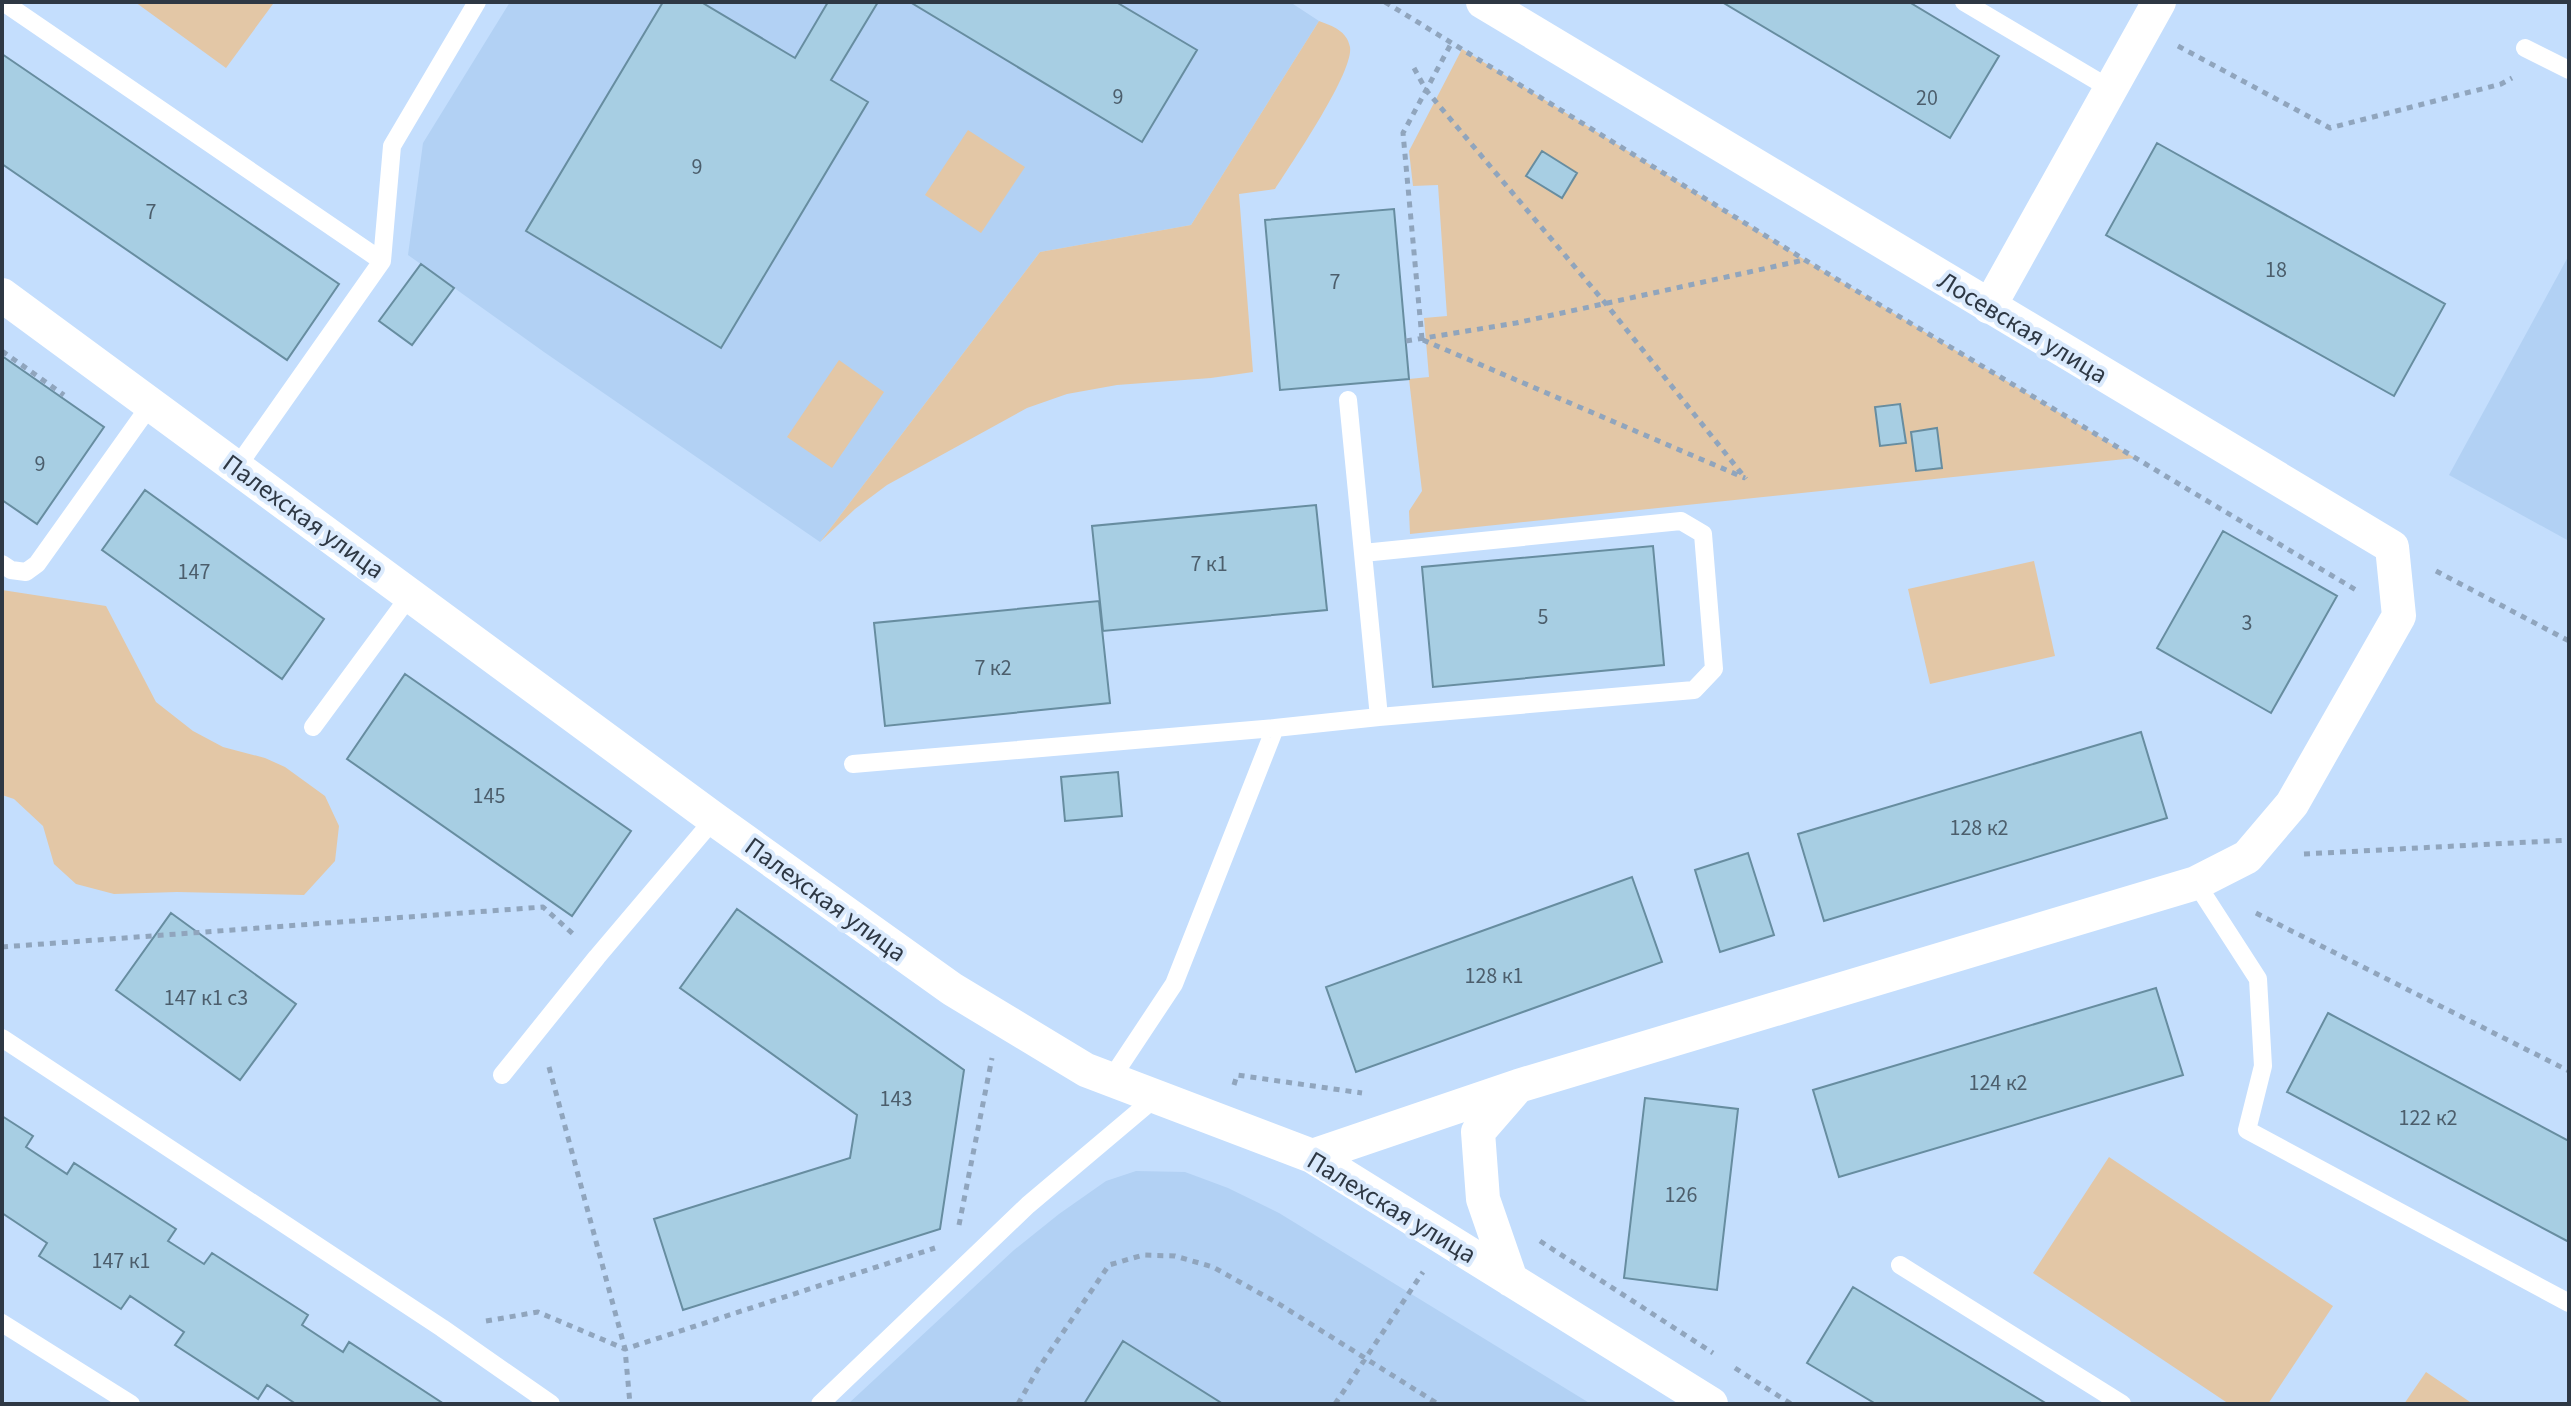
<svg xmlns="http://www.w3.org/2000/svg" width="2571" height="1406" font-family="'Source Sans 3',sans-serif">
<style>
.built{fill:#b2d1f4}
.green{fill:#e3c7a6}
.building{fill:#a7cee3;stroke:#678da0;stroke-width:2}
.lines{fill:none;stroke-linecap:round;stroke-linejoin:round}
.path{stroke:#90a5bd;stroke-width:5;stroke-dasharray:6 6;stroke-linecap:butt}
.lane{stroke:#fff;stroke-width:18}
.street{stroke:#fff;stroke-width:34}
.labels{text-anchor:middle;stroke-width:8;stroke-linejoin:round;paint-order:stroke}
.number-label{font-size:22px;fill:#4c5e6c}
.street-label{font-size:26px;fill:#2e3844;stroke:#daeafd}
</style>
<rect width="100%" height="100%" fill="#c4defd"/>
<!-- built -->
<path class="built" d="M510,2H1290L1319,21L1191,225L1040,252L820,542L544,352L408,255L423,143Z
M2569,255V541L2449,475Z
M1136,1171L1185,1172L1228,1188L1279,1213L1591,1404H848L1014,1250L1059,1214L1106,1181Z"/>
<!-- green -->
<path class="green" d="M135,2H270L273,4L226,68Z
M1319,21C1333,26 1347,31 1350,47C1354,72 1291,164 1275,189L1239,194L1253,372L1211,378L1117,385L1067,394L1027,408L887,485L855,509L820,542L1040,252L1191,225Z
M1462,49L1805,260L2135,458L1410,534L1409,511L1422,491L1409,379L1429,377L1424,318L1447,316L1438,185L1413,186L1409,151Z
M968,130L1025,167L981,233L925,195Z
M839,360L884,392L832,468L787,437Z
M2034,561L2055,656L1930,684L1908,589Z
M2,590L106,606L156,702L193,731L223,747L265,758L285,767L325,796L339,826L335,861L304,895L177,892L114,894L76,884L54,864L43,826L14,799L2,795Z
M2109,1157L2333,1306L2268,1404H2229L2033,1273Z
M2426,1372L2473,1404H2404Z"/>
<!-- building -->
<path class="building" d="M663,2H701L795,58L828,2H878L831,80L868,102L721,348L526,231Z
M910,2H1116L1197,50L1142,142Z
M1722,2H1909L1999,56L1950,138Z
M2,54L339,284L287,360L2,164Z
M2157,143L2445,304L2394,396L2106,235Z
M1542,151L1577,173L1562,198L1526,176Z
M1394,209L1409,379L1280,390L1265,220Z
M421,264L454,288L412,345L379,321Z
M2,356L104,427L37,524L2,500Z
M1900,404L1906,443L1880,446L1875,407Z
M1937,428L1942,468L1916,471L1911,432Z
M145,490L324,619L282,679L102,550Z
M1316,505L1327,610L1103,631L1092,526Z
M2223,531L2337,596L2271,713L2157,648Z
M1653,546L1664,665L1433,687L1422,567Z
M1099,601L1110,703L885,726L874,623Z
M405,674L631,831L572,916L347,759Z
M2141,732L2167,818L1824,921L1798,834Z
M1118,772L1122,816L1065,821L1061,777Z
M1748,853L1774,935L1720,952L1695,870Z
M1632,877L1662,962L1356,1072L1326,987Z
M737,909L964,1070L940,1229L683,1310L654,1219L850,1158L857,1115L680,988Z
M171,913L296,1004L240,1080L116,990Z
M2156,988L2183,1075L1839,1177L1813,1090Z
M2328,1013L2569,1141V1242L2287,1092Z
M1645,1098L1738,1109L1717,1290L1624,1278Z
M2,1116L33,1136L26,1147L67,1174L74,1163L176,1229L168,1241L204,1264L212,1253L308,1315L302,1325L343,1352L349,1342L444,1404H296L267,1385L258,1399L175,1345L184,1332L130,1296L121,1309L39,1256L47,1243L2,1213Z
M1853,1287L2047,1404H1876L1807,1363Z
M1123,1341L1223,1404H1084Z"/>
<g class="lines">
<!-- path -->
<path class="path" d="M1385,2L1805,260L2356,590
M2178,46L2330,128L2501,84L2512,78
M1414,68L1426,90L1606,304L1746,479
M1422,339L1403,133L1452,42
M1423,340L1745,478
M1406,341L1516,323L1804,260
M2,351L64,395
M2436,571L2569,641
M2304,854L2569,840
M2256,913L2569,1071
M2,947L543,907L573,934
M549,1067L625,1349L630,1404
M1234,1085L1237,1075L1362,1093
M959,1225L992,1058
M1540,1241L1713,1353
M486,1321L538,1312L625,1349L935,1248
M1735,1368L1791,1404
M1018,1404L1038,1369L1109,1265L1143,1255L1175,1256L1213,1267L1279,1304L1438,1404
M1335,1404L1423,1272"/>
<!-- lane -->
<path class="lane" d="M3,2L382,261
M1964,2L2109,88
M2525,48L2569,70
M237,467L382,261L392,146L477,2
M1363,553L1681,521L1703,534L1714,669L1694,690L1379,717
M2,564L11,570L26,572L37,564L151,404
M313,727L411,594
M853,764L1275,728
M2196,883L2258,979L2263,1066L2247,1130L2569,1303
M2,1038L442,1328L551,1404
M502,1075L597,957L714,819
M1111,1079L1174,984L1275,728L1379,717L1348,400
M1900,1265L2122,1404
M2,1323L131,1404
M820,1404L1028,1205L1156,1097"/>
<!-- street -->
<path class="street" d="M1483,2L2392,547L2399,616L2292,804L2247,857L2196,883L1518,1086L1478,1132L1483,1199L1511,1280
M2,295L714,819L952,989L1086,1070L1312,1156L1711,1404
M1989,307L2159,2
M1312,1156L1518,1086"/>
</g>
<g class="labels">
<!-- number labels -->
<g class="number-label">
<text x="1118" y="104">9</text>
<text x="1927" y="105">20</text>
<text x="697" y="174">9</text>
<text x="151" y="219">7</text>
<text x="2276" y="277">18</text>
<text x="1335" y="289">7</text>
<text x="40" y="471">9</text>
<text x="1209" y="571">7 к1</text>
<text x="194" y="579">147</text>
<text x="1543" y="624">5</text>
<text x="2247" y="630">3</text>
<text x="993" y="675">7 к2</text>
<text x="489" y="803">145</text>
<text x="1979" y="835">128 к2</text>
<text x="1494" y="983">128 к1</text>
<text x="206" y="1005">147 к1 с3</text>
<text x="1998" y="1090">124 к2</text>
<text x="896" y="1106">143</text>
<text x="2428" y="1125">122 к2</text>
<text x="1681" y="1202">126</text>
<text x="121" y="1268">147 к1</text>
</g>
<!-- street labels -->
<g class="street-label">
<text transform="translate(2023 327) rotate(31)" y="9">Лосевская улица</text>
<text transform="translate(304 516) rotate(36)" y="9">Палехская улица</text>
<text transform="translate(826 899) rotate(36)" y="9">Палехская улица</text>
<text transform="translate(1392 1207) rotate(31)" y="9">Палехская улица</text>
</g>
</g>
<!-- border -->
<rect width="2571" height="1406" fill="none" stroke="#2e3844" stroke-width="8"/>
</svg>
